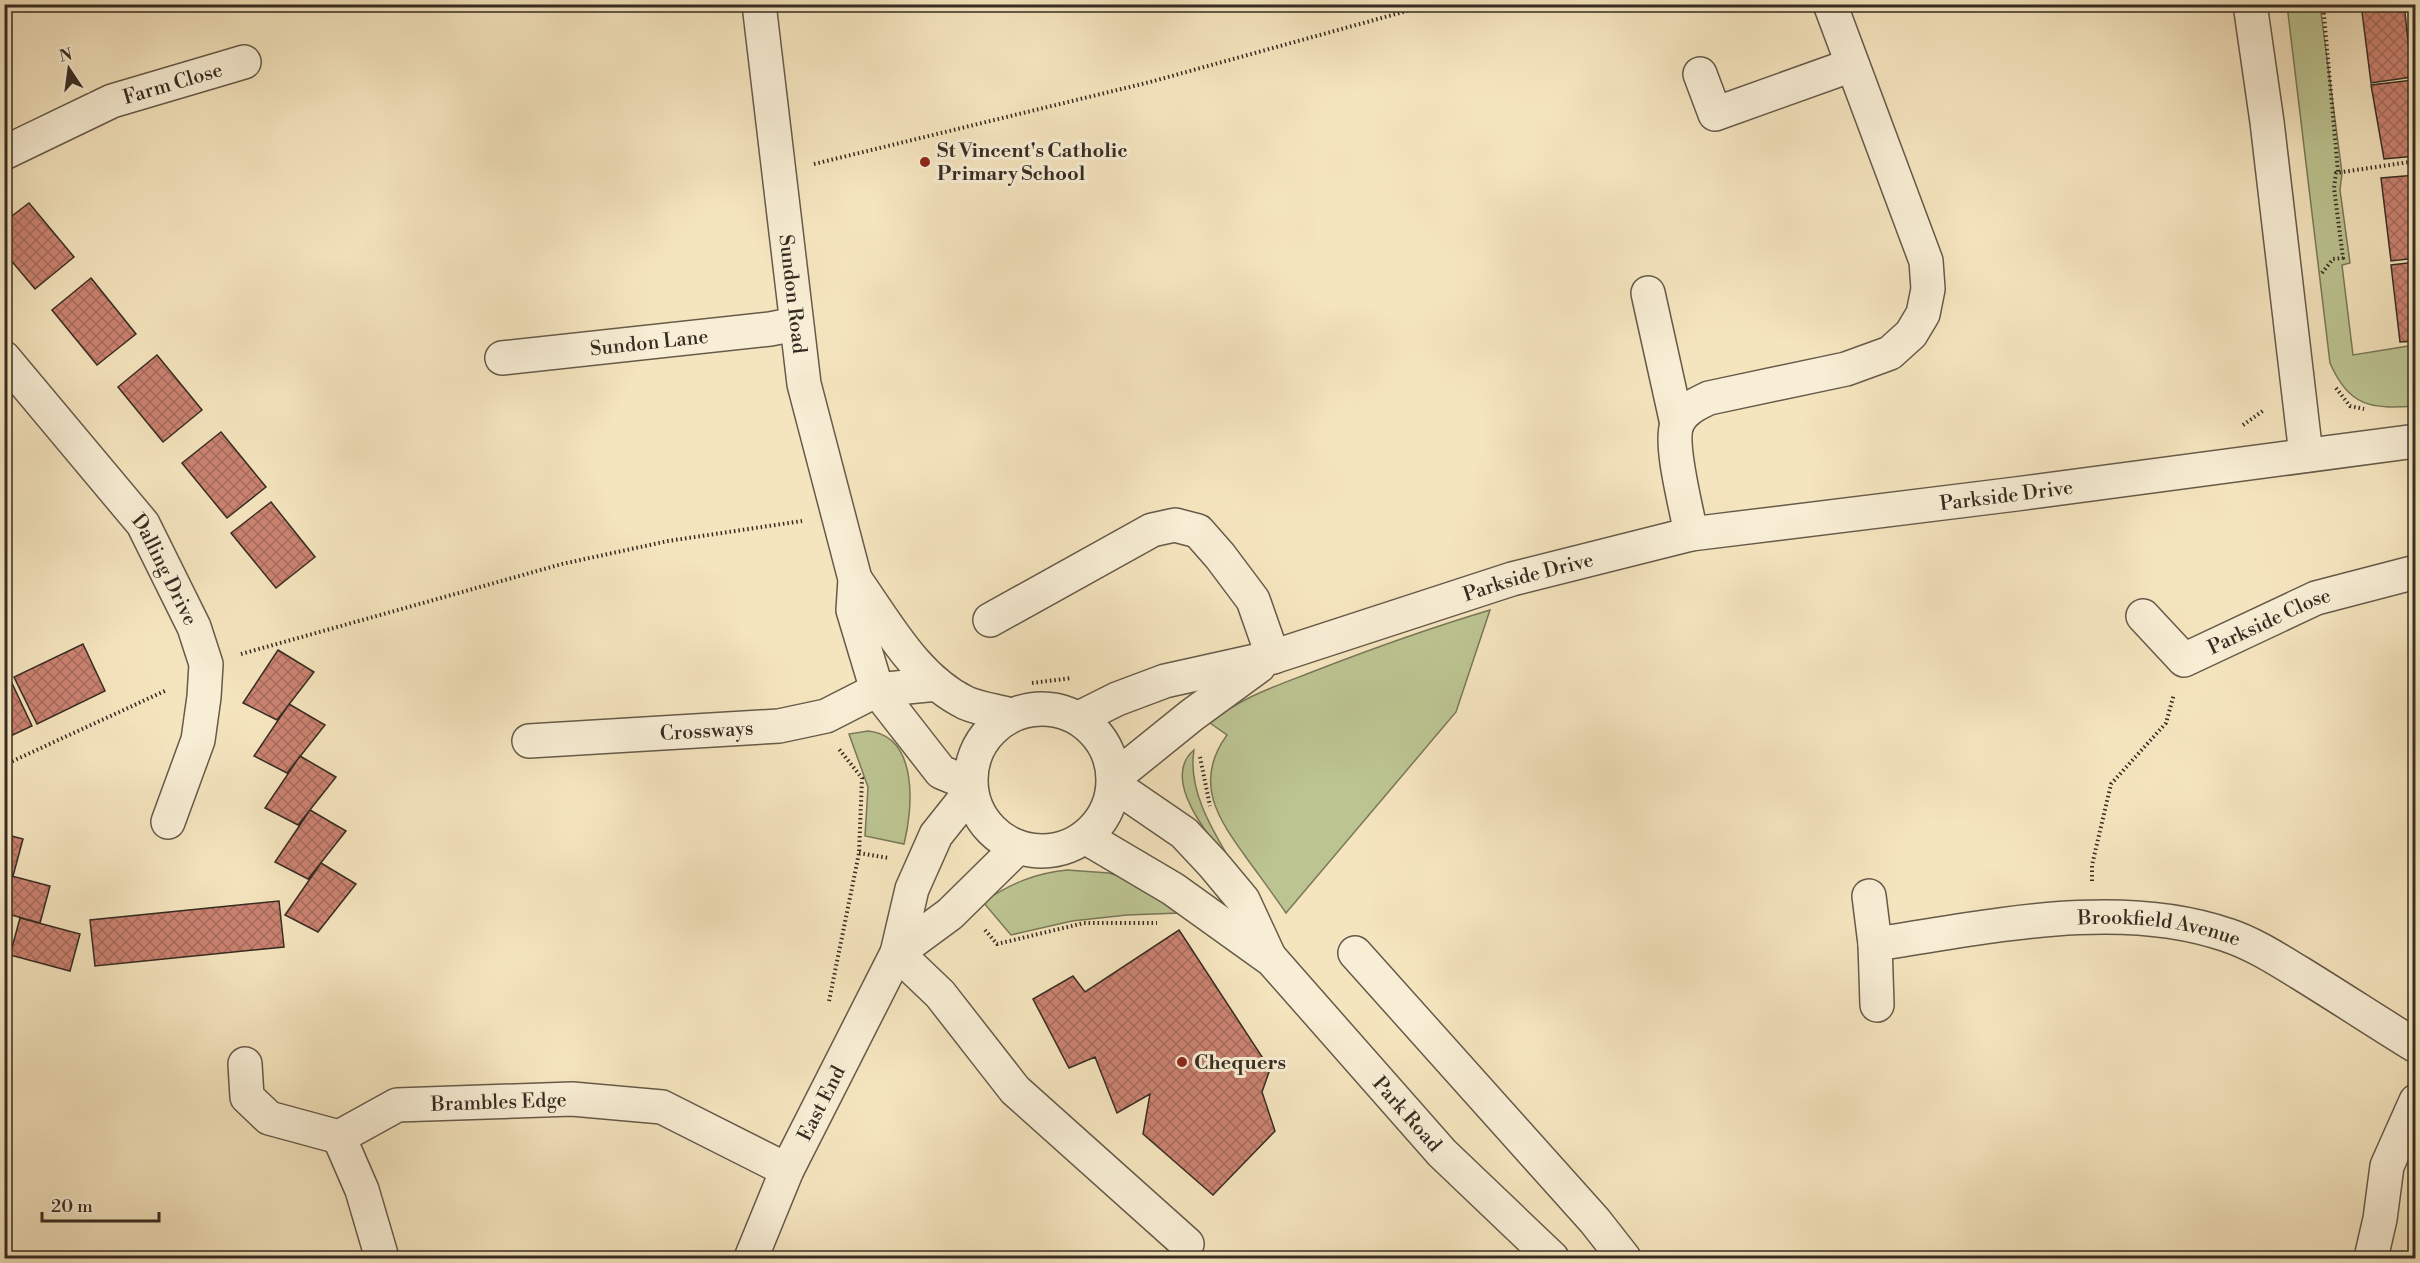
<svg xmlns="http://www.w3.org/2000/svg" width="2420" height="1263" font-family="'Libre Bodoni',serif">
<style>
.green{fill:#bcc592;stroke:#79785a;stroke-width:1.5}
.building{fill:url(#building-cross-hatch);stroke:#362c22;stroke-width:1.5}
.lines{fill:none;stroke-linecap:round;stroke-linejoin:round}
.minor-casing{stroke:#665a49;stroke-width:36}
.path{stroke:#362c22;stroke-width:4;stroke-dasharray:1.5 3;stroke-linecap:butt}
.minor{stroke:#f8eed5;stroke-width:33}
.poi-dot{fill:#8f2418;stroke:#f8eed5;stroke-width:2}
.labels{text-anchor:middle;stroke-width:6;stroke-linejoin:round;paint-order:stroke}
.street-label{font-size:20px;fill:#362c22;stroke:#f8eed5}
.poi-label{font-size:20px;font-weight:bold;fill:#362c22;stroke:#f8eed5;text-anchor:start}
</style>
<defs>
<pattern id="building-cross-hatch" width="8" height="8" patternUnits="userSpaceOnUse" patternTransform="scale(1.5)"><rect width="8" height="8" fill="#cc8372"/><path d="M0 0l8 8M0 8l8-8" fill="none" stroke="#a66b5d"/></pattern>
</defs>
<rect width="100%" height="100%" fill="#f5e5bf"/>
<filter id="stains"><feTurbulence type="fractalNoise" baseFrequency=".00333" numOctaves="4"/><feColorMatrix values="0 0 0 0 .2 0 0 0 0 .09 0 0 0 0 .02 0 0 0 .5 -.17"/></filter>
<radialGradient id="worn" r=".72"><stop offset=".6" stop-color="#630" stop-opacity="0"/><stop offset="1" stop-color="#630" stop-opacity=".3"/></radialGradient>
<!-- green -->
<path class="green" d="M2287,5H2320L2342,173L2340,190L2350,263L2342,265L2353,355L2415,345V406C2371,409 2349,407 2330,363Z
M1490,610L1456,712L1286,913C1274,895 1261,878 1248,860C1219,820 1192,783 1227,735L1210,723C1239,698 1276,686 1312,672C1371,649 1430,628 1490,610Z
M868,731C919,736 913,809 904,844L865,836L868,787L849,734Z
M1194,750C1187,792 1215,834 1235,868C1214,843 1158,780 1194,750Z
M1067,870L1109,873L1132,880L1179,913L1127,915L1072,921L1011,935L983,902C1010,884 1035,873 1067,870Z"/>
<!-- building -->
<path class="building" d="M2361,4H2404L2412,77L2371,83Z
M2413,80L2416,103V156L2384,159L2371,85Z
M2416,175V258L2391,261L2381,178Z
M29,203L74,257L35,289L4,252V222Z
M2416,262V341L2400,342L2391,265Z
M91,278L136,334L97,365L52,310Z
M157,355L202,410L163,442L118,387Z
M221,432L266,487L227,518L182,463Z
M271,502L315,557L276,588L231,533Z
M83,644L105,691L37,724L14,677Z
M278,650L314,672L277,720L243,703Z
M10,679L32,726L4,739V682Z
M289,704L325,725L287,773L254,756Z
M300,756L336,777L298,825L265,808Z
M310,810L346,831L308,879L275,862Z
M4,834L23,839L13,876L4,874Z
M321,863L356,884L318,932L285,915Z
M4,874L50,886L40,923L4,913Z
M279,901L284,947L95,966L90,920Z
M20,918L80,934L70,971L10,955Z
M1179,930L1270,1069L1262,1092L1275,1131L1213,1195L1143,1134L1150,1094L1117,1113L1095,1057L1069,1068L1033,999L1073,976L1085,992Z"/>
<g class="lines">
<!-- minor casing -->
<g class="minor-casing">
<g id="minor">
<path id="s1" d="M759,4L804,384L855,579L853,610L877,690L941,772L970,784"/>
<path d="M2250,4L2267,122L2306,455"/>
<path d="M1700,74L1715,114L1852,65"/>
<path id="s2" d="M4,153L112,101L244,62"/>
<path d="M1648,293L1677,424"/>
<path id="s3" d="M4,358L143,524L194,627L206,664L204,697L198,740L168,822"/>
<path id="s4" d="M502,358L770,329L796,324"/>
<path d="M1691,534C1687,510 1669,445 1677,424C1683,410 1696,404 1709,398L1846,369L1890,353L1911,334L1923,314L1928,289L1926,261L1830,4"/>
<path d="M855,579C886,623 916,679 966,703C980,709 997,711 1011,715"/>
<path id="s5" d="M2143,616L2184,660L2316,598L2416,572"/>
<path d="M990,620L1152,530L1175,525L1198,531L1220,556L1253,600L1273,657"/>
<circle cx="1042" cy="780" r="71"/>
<path id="s6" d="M1079,718L1117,699L1165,681L1273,657L1512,579L1691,534L2016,494L2416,441"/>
<path id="s7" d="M529,741L779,726L826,716L877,690L937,684"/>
<path d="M1114,778L1192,715L1259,666"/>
<path d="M1114,785L1184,833L1213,864L1243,900L1269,956"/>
<path id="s8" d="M1085,837L1173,889L1272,960L1442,1153L1552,1258"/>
<path d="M1869,896L1875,944"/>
<path d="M897,953L940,994L1015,1090L1187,1244"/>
<path d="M897,953L950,914L1018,847"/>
<path d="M1355,953L1595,1221L1624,1258"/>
<path id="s9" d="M1877,1005L1875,944C1985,928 2118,897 2227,935C2252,943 2277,959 2300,973C2339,997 2377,1022 2416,1046"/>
<path id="s10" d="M245,1064L247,1097L269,1118L339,1137L397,1105L572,1099L662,1107L787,1170"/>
<path d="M339,1137L362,1190L382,1258"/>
<path id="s11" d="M751,1258L787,1170L897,953L912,889L936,835L971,791"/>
<path d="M2371,1258L2380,1219L2387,1166L2416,1101"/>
</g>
</g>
<!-- path -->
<path class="path" d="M2323,4L2338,172
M814,164L1150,82L1432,4
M2322,273L2333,259L2343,258L2334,188L2336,173L2416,161
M2336,388L2350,406L2364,409
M2243,425L2264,410
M241,654L562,564L668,541L802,521
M1032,683L1072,678
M1200,757L1210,806
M4,765L167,690
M859,853L888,858
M2092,881V865L2111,784L2166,723L2174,694
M985,930L997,944L1084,923H1157
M829,1001L859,853L862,778L839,749"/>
<!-- minor -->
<use href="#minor" class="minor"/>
</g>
<!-- markers -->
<g class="poi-dot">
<circle cx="925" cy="162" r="6"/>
<circle cx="1182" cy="1062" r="6"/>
</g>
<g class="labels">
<!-- street labels -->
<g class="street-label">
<text dy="7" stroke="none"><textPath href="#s2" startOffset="183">Farm Close</textPath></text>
<text dy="7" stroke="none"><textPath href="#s1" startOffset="292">Sundon Road</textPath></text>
<text dy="7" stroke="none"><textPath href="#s4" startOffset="148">Sundon Lane</textPath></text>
<text dy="7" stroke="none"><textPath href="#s6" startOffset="958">Parkside Drive</textPath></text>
<text dy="7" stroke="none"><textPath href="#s3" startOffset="267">Dalling Drive</textPath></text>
<text dy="7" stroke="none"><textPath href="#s6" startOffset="472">Parkside Drive</textPath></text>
<text dy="7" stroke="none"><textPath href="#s5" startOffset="154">Parkside Close</textPath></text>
<text dy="7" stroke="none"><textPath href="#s7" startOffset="178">Crossways</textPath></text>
<text dy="7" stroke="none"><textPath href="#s9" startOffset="348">Brookfield Avenue</textPath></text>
<text dy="7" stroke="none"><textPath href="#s10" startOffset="304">Brambles Edge</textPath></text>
<text dy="7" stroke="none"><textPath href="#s11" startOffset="170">East End</textPath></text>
<text dy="7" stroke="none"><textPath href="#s8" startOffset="429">Park Road</textPath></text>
</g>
<!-- poi labels -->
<g class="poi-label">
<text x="937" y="157">St Vincent's Catholic<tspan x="937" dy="23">Primary School</tspan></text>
<text x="1194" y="1069">Chequers</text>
</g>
</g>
<!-- margin -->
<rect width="2420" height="1263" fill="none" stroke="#f5e5bf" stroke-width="24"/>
<rect x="6" y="6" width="2408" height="1251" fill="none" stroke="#362c22" stroke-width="3"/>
<rect x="12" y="12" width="2396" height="1239" fill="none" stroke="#362c22" stroke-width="1.5"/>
<!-- north arrow -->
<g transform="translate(69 69) rotate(347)" stroke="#f8eed5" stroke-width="4.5" paint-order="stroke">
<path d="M0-4.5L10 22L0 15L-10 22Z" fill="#362c22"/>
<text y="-9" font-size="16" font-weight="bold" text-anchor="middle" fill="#362c22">N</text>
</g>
<!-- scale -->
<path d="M42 1212v9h117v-9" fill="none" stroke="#362c22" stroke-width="3"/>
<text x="51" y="1212" font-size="18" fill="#362c22" stroke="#f8eed5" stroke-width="4.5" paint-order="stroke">20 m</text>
<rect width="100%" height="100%" filter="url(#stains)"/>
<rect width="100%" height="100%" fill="url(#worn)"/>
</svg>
